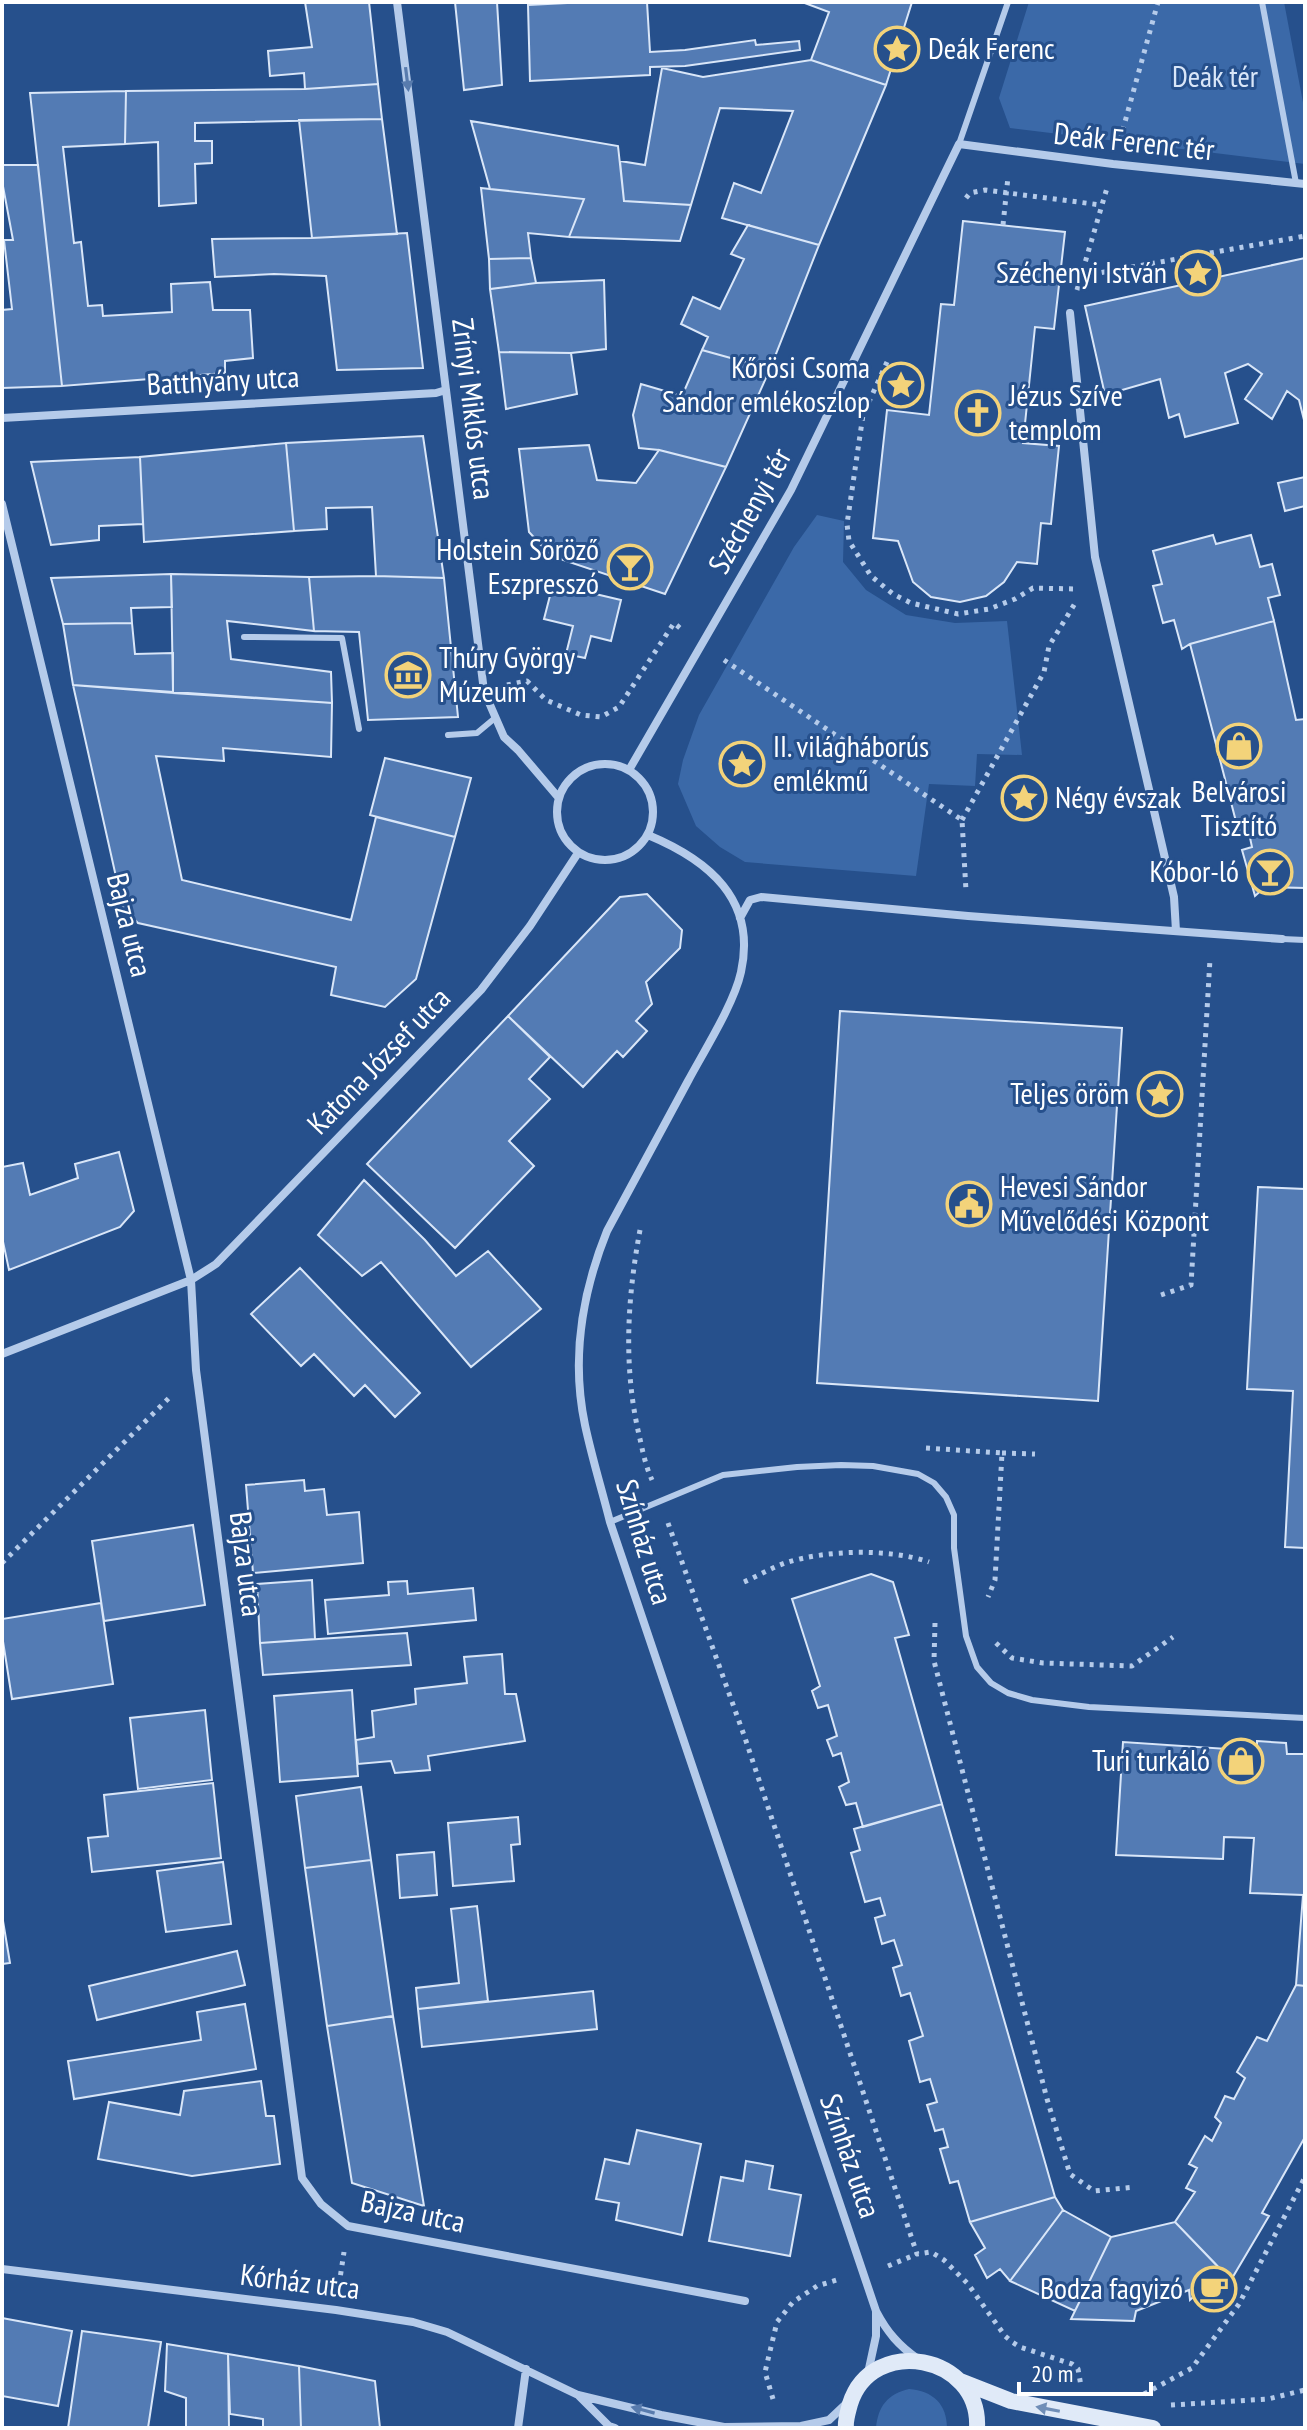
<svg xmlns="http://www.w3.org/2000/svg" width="1307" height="2430" font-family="'PT Sans Narrow',sans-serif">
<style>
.green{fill:#3b69a8}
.building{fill:#537bb4;stroke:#d9e6f8;stroke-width:2}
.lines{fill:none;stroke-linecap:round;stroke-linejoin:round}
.path{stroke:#b5cbea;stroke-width:5;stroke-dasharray:4 6;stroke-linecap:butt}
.lane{stroke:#b5cbea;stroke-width:6}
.street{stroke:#b5cbea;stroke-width:8}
.secondary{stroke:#e0eaf8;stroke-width:16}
.oneway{fill:#587bad}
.oneway2{fill:#708eb7}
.labels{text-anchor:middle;stroke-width:6;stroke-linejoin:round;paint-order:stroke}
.poi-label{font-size:30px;fill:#fff;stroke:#26508c;text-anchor:end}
.park-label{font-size:30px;fill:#d9e6f8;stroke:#26508c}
.street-label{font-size:30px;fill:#fff;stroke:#26508c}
</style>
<rect width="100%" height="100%" fill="#26508c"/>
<!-- green -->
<path class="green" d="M1029,2H1284L1305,113V164L1010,128L999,98Z
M817,515L844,521L843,562L866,590L906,615L955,623L1007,621L1022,755L977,754L975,786L929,784L916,876L745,862L720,847L696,826L678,784L683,760L699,715L794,547Z
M909,2389C933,2391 947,2404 947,2428H876C878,2406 888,2394 909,2389Z"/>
<!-- building -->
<path class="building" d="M305,2H369L378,84L305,89L304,73L270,76L268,51L312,47Z
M455,2H497L502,85L464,90Z
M587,2H647L650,52L685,50L755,40L756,45L799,41L800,50L685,66L650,67V75L530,81L528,5Z
M802,2H912L886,85L811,60L829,12Z
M811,60L886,85L819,245L722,218L734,183L761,193L793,111L720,108L691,205L624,201L620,161L645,165L662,68L703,77Z
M378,84L382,119L195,123V141H212V163L195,164L196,203L159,206L158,142L125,144L126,91L305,89Z
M126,91L125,144L63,147L74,243L81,242L88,306L102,305L103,316L172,312L171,284L210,282L213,310H250L253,358L225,361V373L62,386L30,93Z
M382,119L397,234L312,238L299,120Z
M471,121L618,146L624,201L691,205L680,241L569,237L584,199L490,189Z
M2,165H38L62,386L2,388V310L12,309L4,240H13L2,181Z
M481,188L490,189L584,199L569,237L528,233L531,258L489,259Z
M963,221L1065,232L1054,329L1035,327L1023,443L1059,446L1051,524L1041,523L1037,564L1017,562L1004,582L986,596L960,602L931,597L913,582L898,541L873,538L887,410L929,415L941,304L954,305Z
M748,225L819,245L770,369L702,350L708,337L681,324L693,297L720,309L744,259L731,254Z
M407,233L423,368L337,370L326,276L274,274L215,277L212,239L312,238Z
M531,258L536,283L490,289L489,259Z
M1305,258V424L1299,400L1287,391L1272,419L1245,399L1262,374L1248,364L1225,373L1238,423L1185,437L1179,414L1169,418L1160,379L1105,395L1085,306Z
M604,280L606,349L571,353L499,352L490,289L536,283Z
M702,350L770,369L726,467L659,450L639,448L633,415L641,384L682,396Z
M499,352L571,353L577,394L506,409Z
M423,436L444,578L376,576L372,507L326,508L327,529L294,531L286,443Z
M286,443L294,531L144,542L140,457Z
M589,445L597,480L636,483L659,450L726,467L665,594L551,556L529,532L519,449Z
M140,457L143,524L99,526V540L51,545L31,462Z
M1305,477V506L1285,511L1278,483Z
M1213,535L1216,544L1251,535L1260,567L1272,564L1280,595L1268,598L1274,621L1190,644L1182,649L1174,620L1163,623L1153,586L1162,584L1153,551Z
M171,574L309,577L314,631L227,621L231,659L331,672L332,703L173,693Z
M171,574L172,607L131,608L132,623L63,624L51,578Z
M376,576L444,578L458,717L368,720L359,632L314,631L309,577Z
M553,584L621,600L611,641L591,636L585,658L566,654L573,626L544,619Z
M1274,621L1296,720L1305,719V888L1265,887L1255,896L1242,850L1252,847L1249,833L1240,837L1190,644Z
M132,623L135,654L173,653V693L73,685L63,624Z
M73,685L332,703L331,757L223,748L224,761L156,756L182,880L351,920L376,817L455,837L416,979L385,1007L331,995L336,967L138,923L123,908Z
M385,758L471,778L455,837L370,815Z
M647,894L682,930L680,948L646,982L652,1004L636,1021L647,1031L623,1057L617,1051L583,1087L508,1016L620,897Z
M840,1011L1122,1028L1098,1401L817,1383Z
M508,1016L550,1057L529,1079L550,1099L509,1141L534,1166L455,1248L367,1164Z
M119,1152L134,1211L120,1227L9,1270L2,1237V1167L23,1163L30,1195L78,1178L75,1164Z
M364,1180L425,1240L456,1276L488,1251L541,1309L471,1367L381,1262L362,1276L318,1235Z
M1258,1187L1305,1189V1548L1285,1547L1293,1391L1247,1389Z
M300,1268L420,1393L395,1417L365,1385L354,1396L314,1354L301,1366L251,1314Z
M304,1480L305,1491L324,1489L327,1515L359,1512L363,1563L253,1573L246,1485Z
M193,1525L205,1605L104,1621L92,1541Z
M871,1574L893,1582L909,1635L895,1638L942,1804L863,1827L856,1803L846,1805L839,1787L849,1782L841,1753L833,1756L827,1740L837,1736L828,1705L818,1708L812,1691L820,1686L792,1599Z
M312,1580L315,1639L260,1643L257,1584Z
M407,1581L408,1594L473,1588L476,1620L328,1634L325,1600L389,1595L388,1582Z
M101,1603L113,1684L12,1699L2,1635V1619Z
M407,1633L411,1665L263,1675L260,1643Z
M502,1654L505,1694H516L525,1741L428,1756L430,1770L395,1773L391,1761L358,1764L356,1740L374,1737L372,1711L416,1704L415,1689L467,1683L464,1657Z
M352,1690L358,1776L280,1782L274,1696Z
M205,1710L212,1780L138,1789L130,1718Z
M1257,1741L1286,1743L1287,1754H1305V1986L1296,1985L1303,1895L1250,1893L1254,1838L1224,1837L1223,1859L1116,1855L1123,1742L1257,1751Z
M213,1783L221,1858L92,1872L88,1838L108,1836L104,1795Z
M361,1787L371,1860L305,1868L296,1796Z
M942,1804L1055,2197L970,2222L958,2181L950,2183L940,2149L948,2147L943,2129L935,2131L927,2105L937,2102L930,2079L920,2082L909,2041L923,2036L910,1993L901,1996L893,1968L902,1965L894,1940L882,1944L875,1918L885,1915L880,1898L865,1902L851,1853L860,1850L854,1829Z
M518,1817L520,1844L511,1845L514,1881L453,1886L448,1823Z
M434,1852L437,1895L400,1898L397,1855Z
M371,1860L393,2016L327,2026L305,1868Z
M223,1862L231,1924L166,1932L157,1871Z
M477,1906L488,2001L418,2009L416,1988L459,1983L451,1909Z
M2,1915L10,1963L2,1964Z
M237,1951L245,1985L97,2020L89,1986Z
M1296,1985L1305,1986V2137L1262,2213L1269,2216L1231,2280L1175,2222L1195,2192L1186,2188L1197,2168L1189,2164L1205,2136L1212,2141L1221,2123L1215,2117L1225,2096L1234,2099L1245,2078L1237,2072L1257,2037L1267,2041Z
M593,1991L597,2029L422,2047L418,2009Z
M245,2004L256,2069L74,2099L68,2061L201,2040L197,2012Z
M393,2016L424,2206L352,2183L327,2026Z
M261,2081L266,2116H274L280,2164L192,2176L98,2159L109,2102L180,2115L184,2091Z
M637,2130L701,2144L682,2235L616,2220L619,2203L596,2199L605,2159L629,2164Z
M746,2161L773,2166L769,2189L801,2195L790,2256L709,2241L721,2177L743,2181Z
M1055,2197L1063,2210L1010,2281L1000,2269L987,2278L975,2255L985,2248L970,2222Z
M1063,2210L1111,2237L1075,2311L1010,2281Z
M1175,2222L1222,2271L1190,2300L1189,2290L1136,2311L1134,2321L1071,2319L1111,2237Z
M2,2318L72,2331L58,2406L2,2396Z
M82,2331L161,2342L148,2428H68Z
M167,2344L228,2354L229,2428H186V2398L165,2391Z
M228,2354L299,2366L301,2428H263V2419L230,2414Z
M299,2366L375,2381L380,2428H301Z"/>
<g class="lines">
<!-- path -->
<path class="path" d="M1120,140L1158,2
M966,198L970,193L985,190L1101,205
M1003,225L1008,177
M1082,276L1305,236
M1077,290L1107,188
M887,362L863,415L847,524L849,541L871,576L893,594L911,603L958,614L989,609L1015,599L1033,588L1075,589
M724,660L962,820L966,891
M507,685L527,681L546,700L581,715L601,717L619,707L674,623L680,628
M962,820L1044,672L1049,646L1077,600
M640,1230C627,1300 623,1369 640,1439C643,1453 646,1467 652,1480
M1161,1295L1191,1285L1210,959
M926,1448L1002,1453L995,1580L988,1597
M1002,1453L1035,1454
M668,1523L745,1738L917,2254L931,2252L944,2260L968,2284L1005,2336L1012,2342L1020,2347L1072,2364L1078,2369L1081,2386
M2,1563L172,1395
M744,1582C758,1576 771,1568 785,1563C825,1550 889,1548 929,1562
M935,1623L934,1661L1047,2099L1070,2174L1094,2191L1135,2187
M996,1643L1012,1658L1043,1663L1132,1666L1173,1637
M888,2266L917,2254
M339,2285L344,2252
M1144,2394L1192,2368L1239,2304L1305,2177
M773,2399L765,2372L777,2322L793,2302L817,2286L840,2279
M1171,2405L1268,2399L1305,2390"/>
<!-- lane -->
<path class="lane" d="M1262,2L1296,183
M959,144L1008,2
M244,637L342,638L359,729
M448,735L477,733L495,718
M1282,939L1305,940
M610,1522L723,1475L797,1467L841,1465L873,1466L918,1474L934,1483L946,1497L954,1515V1548L966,1636L977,1667L991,1683L1008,1693L1032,1700L1089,1707L1305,1718"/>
<!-- street -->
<path class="street" d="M397,2L484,691L504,737L518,750L558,797
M1070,313L1095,557L1174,897L1176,931
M2,418L436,393L446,390
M2,504L191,1280L196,1370L302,2178L321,2204L348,2226L745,2301
M557 812a48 48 0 1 1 96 0a48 48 0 1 1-96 0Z
M629,770L791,490L959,144L1113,164L1305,184
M648,835C708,860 757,899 741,972C734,1004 704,1051 688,1081C661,1131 634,1181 607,1231C582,1293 571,1359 585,1425C592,1458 602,1490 610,1522L876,2311C887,2332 899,2346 918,2359
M740,918L750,900L761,897L968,916L1282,939
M2,1354L191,1280L216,1264L481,990L530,926L578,853
M2,2269L336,2310L413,2322L447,2332L578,2395L661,2415L724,2427L801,2426L829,2420L847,2403
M868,2373L876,2336V2311
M578,2395L609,2426L615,2428
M518,2428L526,2369"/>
<!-- secondary -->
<path class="secondary" d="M960,2381L1011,2401L1153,2428
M846,2428C845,2420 848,2412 850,2404C872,2334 981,2355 977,2428"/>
</g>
<!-- one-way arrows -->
<defs><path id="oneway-solid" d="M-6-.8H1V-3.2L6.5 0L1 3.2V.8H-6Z" transform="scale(2)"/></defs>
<g class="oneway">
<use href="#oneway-solid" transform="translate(407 79) rotate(83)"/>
<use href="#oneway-solid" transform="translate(643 2410) rotate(-165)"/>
</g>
<use class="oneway2" href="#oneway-solid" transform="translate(1048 2409) rotate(-169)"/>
<!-- icons -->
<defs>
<g id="sight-ring" transform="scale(2.3)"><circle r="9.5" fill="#26508c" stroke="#f3d37a" stroke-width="1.5"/><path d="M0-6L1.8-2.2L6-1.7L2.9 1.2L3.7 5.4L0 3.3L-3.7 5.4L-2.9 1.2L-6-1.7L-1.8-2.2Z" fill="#f3d37a"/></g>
<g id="church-ring" transform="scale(2.3)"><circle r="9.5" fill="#26508c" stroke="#f3d37a" stroke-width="1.5"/><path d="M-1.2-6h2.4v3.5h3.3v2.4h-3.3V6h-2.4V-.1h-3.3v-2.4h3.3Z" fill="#f3d37a"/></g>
<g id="bar-ring" transform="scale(2.3)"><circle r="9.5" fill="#26508c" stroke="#f3d37a" stroke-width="1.5"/><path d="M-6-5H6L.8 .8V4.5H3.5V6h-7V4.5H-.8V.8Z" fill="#f3d37a"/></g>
<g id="museum-ring" transform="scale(2.3)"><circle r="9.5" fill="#26508c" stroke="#f3d37a" stroke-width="1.5"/><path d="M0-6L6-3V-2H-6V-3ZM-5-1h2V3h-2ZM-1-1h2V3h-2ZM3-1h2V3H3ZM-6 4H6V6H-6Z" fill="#f3d37a"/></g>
<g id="shop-ring" transform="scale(2.3)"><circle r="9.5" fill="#26508c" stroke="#f3d37a" stroke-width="1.5"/><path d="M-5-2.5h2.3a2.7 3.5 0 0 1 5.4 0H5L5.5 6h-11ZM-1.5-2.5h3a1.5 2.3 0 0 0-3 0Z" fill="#f3d37a"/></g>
<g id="civic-ring" transform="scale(2.3)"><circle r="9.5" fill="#26508c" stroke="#f3d37a" stroke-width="1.5"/><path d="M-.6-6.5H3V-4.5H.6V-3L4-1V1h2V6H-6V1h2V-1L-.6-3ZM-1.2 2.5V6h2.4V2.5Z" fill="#f3d37a"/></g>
<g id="cafe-ring" transform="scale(2.3)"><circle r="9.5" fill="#26508c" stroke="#f3d37a" stroke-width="1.5"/><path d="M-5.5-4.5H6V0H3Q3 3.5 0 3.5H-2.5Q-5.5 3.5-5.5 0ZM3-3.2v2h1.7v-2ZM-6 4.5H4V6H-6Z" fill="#f3d37a"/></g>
</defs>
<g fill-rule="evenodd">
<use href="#sight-ring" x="897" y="49"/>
<use href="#sight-ring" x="1198" y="273"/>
<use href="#sight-ring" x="901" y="385"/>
<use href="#church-ring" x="978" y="413"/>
<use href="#bar-ring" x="630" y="567"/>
<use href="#museum-ring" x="408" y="675"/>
<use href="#shop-ring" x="1239" y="746"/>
<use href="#sight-ring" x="742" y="764"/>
<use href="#sight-ring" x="1024" y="798"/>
<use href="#bar-ring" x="1270" y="872"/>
<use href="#sight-ring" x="1160" y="1094"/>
<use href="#civic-ring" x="969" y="1204"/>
<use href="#shop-ring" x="1241" y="1761"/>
<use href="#cafe-ring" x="1214" y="2289"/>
</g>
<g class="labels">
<!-- poi labels -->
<g class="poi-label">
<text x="928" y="59" text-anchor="start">Deák Ferenc</text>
<text x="1167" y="283">Széchenyi István</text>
<text x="870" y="378">Kőrösi Csoma<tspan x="870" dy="34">Sándor emlékoszlop</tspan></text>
<text x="1009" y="406" text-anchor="start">Jézus Szíve<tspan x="1009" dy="34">templom</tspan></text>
<text x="599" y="560">Holstein Söröző<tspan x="599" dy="34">Eszpresszó</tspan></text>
<text x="439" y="668" text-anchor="start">Thúry György<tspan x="439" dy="34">Múzeum</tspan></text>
<text x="773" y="757" text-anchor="start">II. világháborús<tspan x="773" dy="34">emlékmű</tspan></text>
<text x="1239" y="802" text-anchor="middle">Belvárosi<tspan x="1239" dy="34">Tisztító</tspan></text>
<text x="1055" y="808" text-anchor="start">Négy évszak</text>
<text x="1239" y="882">Kóbor-ló</text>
<text x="1129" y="1104">Teljes öröm</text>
<text x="1000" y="1197" text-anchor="start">Hevesi Sándor<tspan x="1000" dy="34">Művelődési Központ</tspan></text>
<text x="1210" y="1771">Turi turkáló</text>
<text x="1183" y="2299">Bodza fagyizó</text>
</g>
<!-- park labels -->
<g class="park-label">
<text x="1215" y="87">Deák tér</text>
</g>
<!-- street labels -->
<g class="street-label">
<text transform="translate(1134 142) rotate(6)" y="10">Deák Ferenc tér</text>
<text transform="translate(223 381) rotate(-3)" y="10">Batthyány utca</text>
<text transform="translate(473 409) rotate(83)" y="10">Zrínyi Miklós utca</text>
<text transform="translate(750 511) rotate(-61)" y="10">Széchenyi tér</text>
<text transform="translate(129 925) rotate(76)" y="10">Bajza utca</text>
<text transform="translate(379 1061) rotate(-46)" y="10">Katona József utca</text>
<text transform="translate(644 1542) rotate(73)" y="10">Színház utca</text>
<text transform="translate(246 1564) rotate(83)" y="10">Bajza utca</text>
<text transform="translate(850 2156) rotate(71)" y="10">Színház utca</text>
<text transform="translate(413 2212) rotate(12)" y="10">Bajza utca</text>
<text transform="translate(300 2282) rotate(7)" y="10">Kórház utca</text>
</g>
</g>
<!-- border -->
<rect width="1307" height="2430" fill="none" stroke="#ffffff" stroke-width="8"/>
<!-- scale -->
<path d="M1019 2382v12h132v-12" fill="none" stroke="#ffffff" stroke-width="4"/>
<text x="1031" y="2382" font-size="24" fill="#ffffff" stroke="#26508c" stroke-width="6" paint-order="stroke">20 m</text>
</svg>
